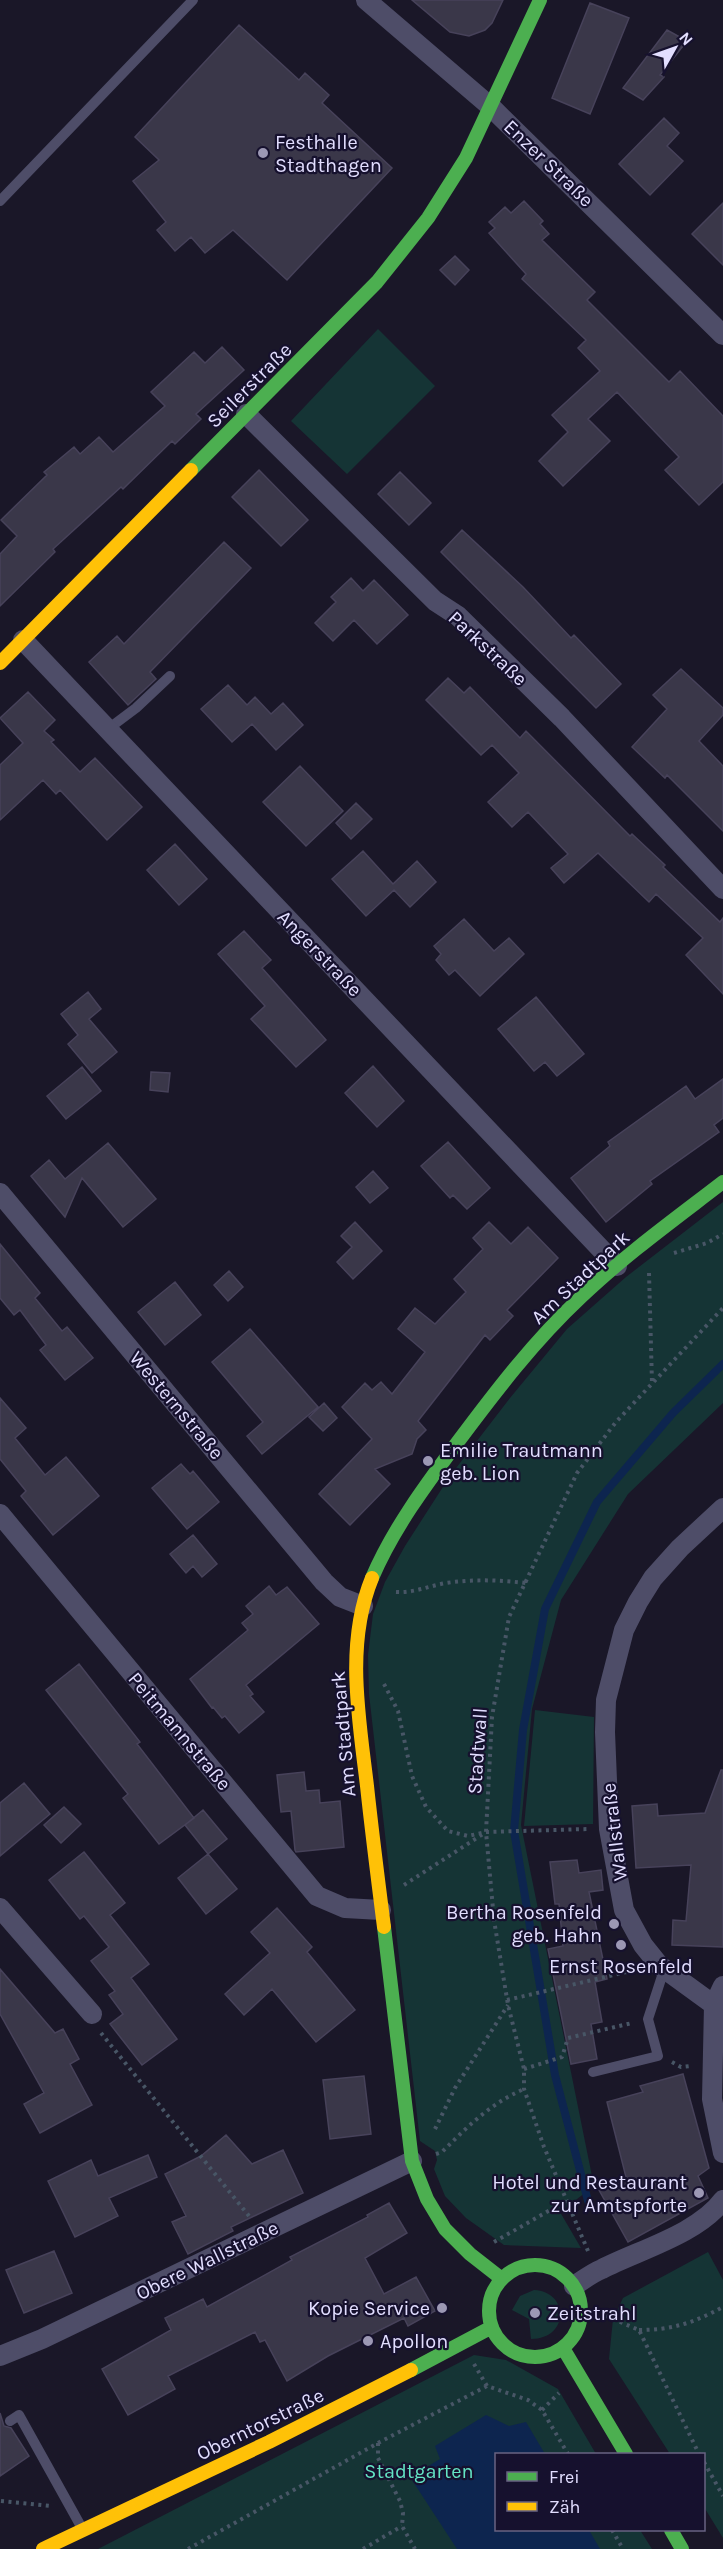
<svg xmlns="http://www.w3.org/2000/svg" width="723" height="2549" font-family="Karla,sans-serif">
<style>
.green{fill:#153435}
.water{fill:#0d254f}
.lines{fill:none;stroke-linecap:round;stroke-linejoin:round}
.stream{stroke:#0d254f;stroke-width:8}
.building{fill:#3a3749;stroke:#47425a;stroke-width:1.5}
.path{stroke:#485666;stroke-width:4;stroke-dasharray:3 4.5;stroke-linecap:butt}
.lane{stroke:#4e4d68;stroke-width:10}
.street{stroke:#4e4d68;stroke-width:20}
.fast{stroke:#4caf50;stroke-width:14}
.slow{stroke:#ffc107;stroke-width:14}
.poi-dot{fill:#9c98b4;stroke:#16112e;stroke-width:2}
.labels{text-anchor:middle;stroke-width:4.5;stroke-linejoin:round;paint-order:stroke}
.poi-label{font-size:20px;fill:#e2deff;stroke:#16112e;text-anchor:start}
.street-label{font-size:20px;fill:#e2deff;stroke:#16112e}
.park-label{font-size:20px;fill:#64e5c5;stroke:#16112e}
</style>
<rect width="100%" height="100%" fill="#1a1728"/>
<!-- green -->
<path class="green" d="M378,329L435,386L347,474L291,421Z
M723,1202V1403L628,1494L561,1600L532,1709L521,1825L594,2186L560,2212L581,2248L504,2245L466,2218L445,2196L434,2169L437,2160L435,2151L420,2141L369,1694L368,1655L373,1614L385,1582L405,1546L450,1476L510,1398L567,1329L626,1277Z
M535,1710L594,1717L593,1824L524,1826Z
M708,2252L723,2280V2538L704,2507V2454H670L609,2359L613,2319L623,2298Z
M534,2290C570,2292 569,2339 531,2339L529,2319L512,2310L520,2296Z
M474,2355L506,2360L558,2389L596,2454H496V2530H640L652,2549H98Z"/>
<!-- water -->
<path class="water" d="M486,2415L509,2426L526,2422L545,2454H496V2530H589L600,2549H457L410,2477L440,2459L435,2446Z"/>
<g class="lines">
<!-- stream -->
<path class="stream" d="M588,2201L555,2075L514,1831L523,1730L545,1609L597,1502L673,1413L723,1364"/>
</g>
<!-- building -->
<path class="building" d="M412,0H503L492,23L485,30L469,36L450,32Z
M590,3L629,18L590,114L552,98Z
M239,25L299,80L305,73L329,95L322,103L392,168L287,280L233,230L205,253L191,237L175,251L157,230L166,222L133,181L159,160L135,137Z
M667,30L687,41L660,75L664,77L643,100L623,88Z
M664,118L679,133L667,146L683,161L650,195L619,164Z
M524,201L543,221L540,224L549,234L542,240L595,292L587,300L669,382L680,371L723,416V482L699,505L665,470L679,457L617,392L588,419L610,441L563,486L539,461L568,432L552,415L600,371L578,348L586,340L522,279L526,274L489,233L495,228L489,222L505,207L511,213Z
M723,203V265L692,234Z
M455,256L469,270L455,285L440,270Z
M222,347L244,370L196,414L201,419L175,444L172,441L123,489L121,487L53,549L55,552L0,606V554L17,536L1,520L47,475L44,472L74,447L80,454L99,437L113,452L165,406L151,392L194,352L205,363Z
M259,470L308,520L281,546L232,497Z
M400,472L431,503L409,525L378,494Z
M462,530L523,587L571,638L574,635L621,684L596,708L441,552Z
M224,542L251,568L150,672L156,679L128,705L89,662L117,636L124,644Z
M351,578L363,591L374,580L408,615L377,644L354,620L333,641L315,623L336,602L331,597Z
M681,669L723,708V715L699,741L723,766V831L667,775L665,778L632,747L667,709L653,695Z
M448,678L464,693L470,687L520,738L526,731L630,836L632,834L665,865L663,867L720,922L723,918V994L686,955L703,938L656,894L649,902L598,853L564,883L551,868L568,854L528,812L512,827L488,802L519,773L492,745L481,755L426,700Z
M228,685L247,705L255,697L271,714L283,703L303,725L276,750L252,724L232,742L201,709Z
M28,692L55,720L44,731L54,740L51,742L80,772L95,758L142,807L107,840L60,790L56,794L43,780L0,820V765L23,743L0,718Z
M300,766L343,811L306,846L263,802Z
M356,803L372,819L351,839L336,823Z
M175,844L207,879L179,905L147,870Z
M363,851L393,884L417,861L436,882L410,907L394,890L366,916L332,879Z
M464,919L494,951L509,938L524,954L480,996L455,970L449,975L436,960L441,954L434,946Z
M244,931L271,960L262,968L326,1040L296,1067L251,1019L265,1006L218,954Z
M88,992L101,1009L89,1019L117,1052L92,1073L68,1044L78,1035L61,1014Z
M536,997L584,1054L557,1076L545,1062L534,1071L498,1029Z
M373,1066L404,1101L377,1127L345,1093Z
M82,1067L101,1091L66,1119L47,1096Z
M151,1072L170,1073L168,1092L150,1090Z
M723,1079V1118L714,1125L719,1132L650,1181L652,1184L606,1222L571,1178L610,1146L608,1142L686,1086L695,1099Z
M448,1142L490,1188L467,1209L453,1195L450,1198L421,1166Z
M108,1143L156,1199L123,1227L82,1178L65,1217L31,1176L49,1160L65,1179Z
M373,1171L388,1188L370,1203L356,1187Z
M355,1222L382,1251L353,1279L337,1262L352,1247L341,1236Z
M489,1222L511,1244L528,1227L558,1258L507,1310L513,1316L490,1340L485,1335L418,1421L426,1430L417,1439L412,1454L375,1469L390,1484L350,1525L319,1494L372,1439L342,1407L365,1383L372,1390L381,1382L392,1394L425,1352L398,1329L415,1308L435,1324L466,1292L454,1279L483,1249L473,1238Z
M0,1244L40,1293L35,1298L62,1331L67,1327L93,1358L65,1380L40,1350L46,1345L20,1310L14,1315L0,1298Z
M229,1271L243,1287L228,1301L214,1285Z
M175,1282L201,1315L165,1345L138,1312Z
M250,1329L318,1407L262,1454L247,1436L263,1422L212,1362Z
M0,1398L26,1428L15,1438L45,1475L66,1457L99,1496L53,1535L21,1496L26,1491L0,1459Z
M324,1403L337,1418L323,1431L309,1417Z
M181,1464L190,1474L193,1471L219,1502L187,1529L152,1488Z
M193,1535L217,1564L202,1577L193,1566L186,1573L170,1554Z
M269,1586L276,1595L287,1587L319,1624L246,1685L253,1694L250,1696L264,1712L239,1733L225,1716L222,1718L213,1707L212,1708L190,1679L248,1630L242,1623L253,1614L246,1606Z
M79,1664L140,1742L137,1744L194,1818L159,1844L123,1798L128,1794L46,1690Z
M721,1770H723V1947L672,1945L673,1920L686,1921L691,1865L636,1868L632,1806L657,1804L658,1816L705,1813Z
M304,1772L306,1791L319,1790L320,1803L340,1801L344,1847L296,1852L295,1850L291,1811L281,1812L277,1775Z
M24,1783L50,1814L0,1856V1803Z
M64,1807L81,1824L61,1843L44,1825Z
M203,1810L227,1839L208,1854L185,1825Z
M84,1852L125,1903L110,1915L149,1964L131,1978L177,2039L142,2065L110,2024L123,2014L109,1995L115,1991L91,1961L109,1947L84,1916L80,1919L49,1880Z
M208,1854L237,1889L206,1914L178,1878Z
M577,1860L579,1873L601,1870L603,1890L589,1892L607,1979L595,1982L602,2022L591,2024L597,2059L571,2064L548,1949L563,1946L559,1904H555L550,1862Z
M277,1908L312,1947L307,1952L355,2010L316,2042L272,1989L244,2015L225,1994L270,1953L251,1932Z
M0,1969L55,2033L63,2029L79,2059L70,2064L92,2105L40,2133L24,2104L44,2093L0,2014Z
M683,2074L709,2168L698,2176L708,2198L628,2242L599,2190L626,2177L607,2102L643,2092L640,2086Z
M364,2076L371,2134L330,2139L323,2080Z
M226,2135L252,2164L283,2150L303,2193L231,2227L233,2231L188,2254L172,2222L186,2216L165,2174L201,2156Z
M148,2155L157,2177L109,2198L118,2216L75,2237L48,2181L91,2160L98,2176Z
M389,2203L407,2233L365,2258L384,2294L416,2277L435,2311L408,2326L404,2318L328,2356L287,2381L265,2340L260,2342L255,2332L168,2376L175,2389L128,2415L102,2369L171,2330L165,2318L203,2299L207,2307L292,2260L290,2257L368,2217L367,2215Z
M54,2251L72,2293L24,2313L6,2270Z
M0,2413L4,2426L11,2428L29,2456L0,2476Z"/>
<g class="lines">
<!-- path -->
<path class="path" d="M674,1253L707,1243L723,1234
M649,1273L652,1383
M396,1592C414,1593 429,1586 446,1583C473,1579 499,1580 526,1583
M384,1684L398,1711L412,1776L426,1807L448,1831L468,1836L486,1832L588,1829
M404,1885L483,1834
M507,2000L635,1970
M101,2033L249,2216
M672,2062L681,2067L690,2066
M524,2069L562,2057L568,2038L632,2023
M435,2129L455,2088L508,2005
M436,2154L442,2152C467,2127 491,2103 524,2089
M494,2242L566,2201
M588,2251L544,2147L524,2089V2069L508,2005L494,1920L486,1832L492,1717L509,1617L577,1473L616,1422L723,1308
M606,2316L639,2330L699,2454
M639,2330C672,2330 693,2323 723,2307
M474,2364L487,2386L528,2400L542,2410L568,2454
M542,2410L559,2393
M378,2443V2458L400,2501L403,2513L402,2526L415,2549
M704,2462L723,2496
M1,2501L51,2506
M612,2530L623,2549
M188,2549L378,2443L487,2386
M363,2549L402,2526"/>
<!-- lane -->
<path class="lane" d="M0,201L193,0
M108,729L136,708L170,676
M593,2072L658,2056L648,2019L664,1970
M10,2421L19,2415L83,2530"/>
<!-- street -->
<path class="street" d="M366,0L491,107L723,335
M246,414L435,601L458,616L562,718L723,889
M23,640L617,1266
M0,1193L324,1582L340,1597L363,1606
M0,1514L317,1896L345,1908L381,1910
M0,1908L92,2014
M723,1986L714,2005L712,2099L723,2153
M714,2005L659,1965L643,1945L624,1910L609,1829L605,1732L606,1700L624,1630L638,1602L653,1578L680,1548L723,1508
M574,2286C583,2280 592,2273 602,2269C639,2250 698,2234 723,2200
M0,2356L42,2339L412,2161"/>
<!-- fast -->
<path class="fast" d="M191,470L377,282L428,218L466,158L540,0
M372,1578C393,1529 425,1486 457,1443C495,1392 534,1341 581,1297C625,1255 675,1219 723,1182
M384,1927L412,2161L427,2199L445,2229L470,2254L502,2279
M489 2311a46 46 0 1 1 92 0a46 46 0 1 1-92 0Z
M563,2348L626,2454
M411,2370L492,2327
M671,2530L682,2549"/>
<!-- slow -->
<path class="slow" d="M0,663L191,470
M372,1578C345,1644 359,1718 367,1786C372,1833 378,1880 384,1927
M43,2549L269,2442L411,2370"/>
</g>
<!-- markers -->
<g class="poi-dot">
<circle cx="263" cy="153" r="6"/>
<circle cx="428" cy="1461" r="6"/>
<circle cx="614" cy="1924" r="6"/>
<circle cx="621" cy="1945" r="6"/>
<circle cx="699" cy="2193" r="6"/>
<circle cx="442" cy="2308" r="6"/>
<circle cx="535" cy="2313" r="6"/>
<circle cx="368" cy="2341" r="6"/>
</g>
<g class="labels">
<!-- poi labels -->
<g class="poi-label">
<text x="275" y="149">Festhalle<tspan x="275" dy="23">Stadthagen</tspan></text>
<text x="440" y="1457">Emilie Trautmann<tspan x="440" dy="23">geb. Lion</tspan></text>
<text x="602" y="1919" text-anchor="end">Bertha Rosenfeld<tspan x="602" dy="23">geb. Hahn</tspan></text>
<text x="621" y="1973" text-anchor="middle">Ernst Rosenfeld</text>
<text x="687" y="2189" text-anchor="end">Hotel und Restaurant<tspan x="687" dy="23">zur Amtspforte</tspan></text>
<text x="430" y="2315" text-anchor="end">Kopie Service</text>
<text x="547" y="2320">Zeitstrahl</text>
<text x="380" y="2348">Apollon</text>
</g>
<!-- street labels -->
<g class="street-label">
<text transform="translate(549 163) rotate(44)" y="7">Enzer Straße</text>
<text transform="translate(249 385) rotate(-45)" y="7">Seilerstraße</text>
<text transform="translate(488 648) rotate(43)" y="7">Parkstraße</text>
<text transform="translate(320 953) rotate(46)" y="7">Angerstraße</text>
<text transform="translate(580 1277) rotate(-43)" y="7">Am Stadtpark</text>
<text transform="translate(177 1405) rotate(50)" y="7">Westernstraße</text>
<text transform="translate(180 1731) rotate(50)" y="7">Peitmannstraße</text>
<text transform="translate(343 1734) rotate(-95)" y="7">Am Stadtpark</text>
<text transform="translate(477 1751) rotate(-86)" y="7">Stadtwall</text>
<text transform="translate(614 1832) rotate(-97)" y="7">Wallstraße</text>
<text transform="translate(207 2260) rotate(-26)" y="7">Obere Wallstraße</text>
<text transform="translate(260 2424) rotate(-26)" y="7">Oberntorstraße</text>
</g>
<!-- park labels -->
<g class="park-label">
<text x="419" y="2478">Stadtgarten</text>
</g>
</g>
<!-- legend -->
<rect x="495" y="2453" width="210" height="78" fill="#16112e" stroke="#686382" stroke-width="1.5"/>
<rect x="507" y="2472" width="30" height="9" fill="#4caf50" stroke="#686382" stroke-width="1.5"/>
<text x="549" y="2483" font-size="18" fill="#e2deff">Frei</text>
<rect x="507" y="2502" width="30" height="9" fill="#ffc107" stroke="#686382" stroke-width="1.5"/>
<text x="549" y="2513" font-size="18" fill="#e2deff">Zäh</text>
<!-- north arrow -->
<g transform="translate(675 48) rotate(50)" stroke="#16112e" stroke-width="4.5" paint-order="stroke">
<path d="M0-4.5L10 22L0 15L-10 22Z" fill="#e2deff"/>
<text y="-9" font-size="16" font-weight="bold" text-anchor="middle" fill="#e2deff">N</text>
</g>
</svg>
